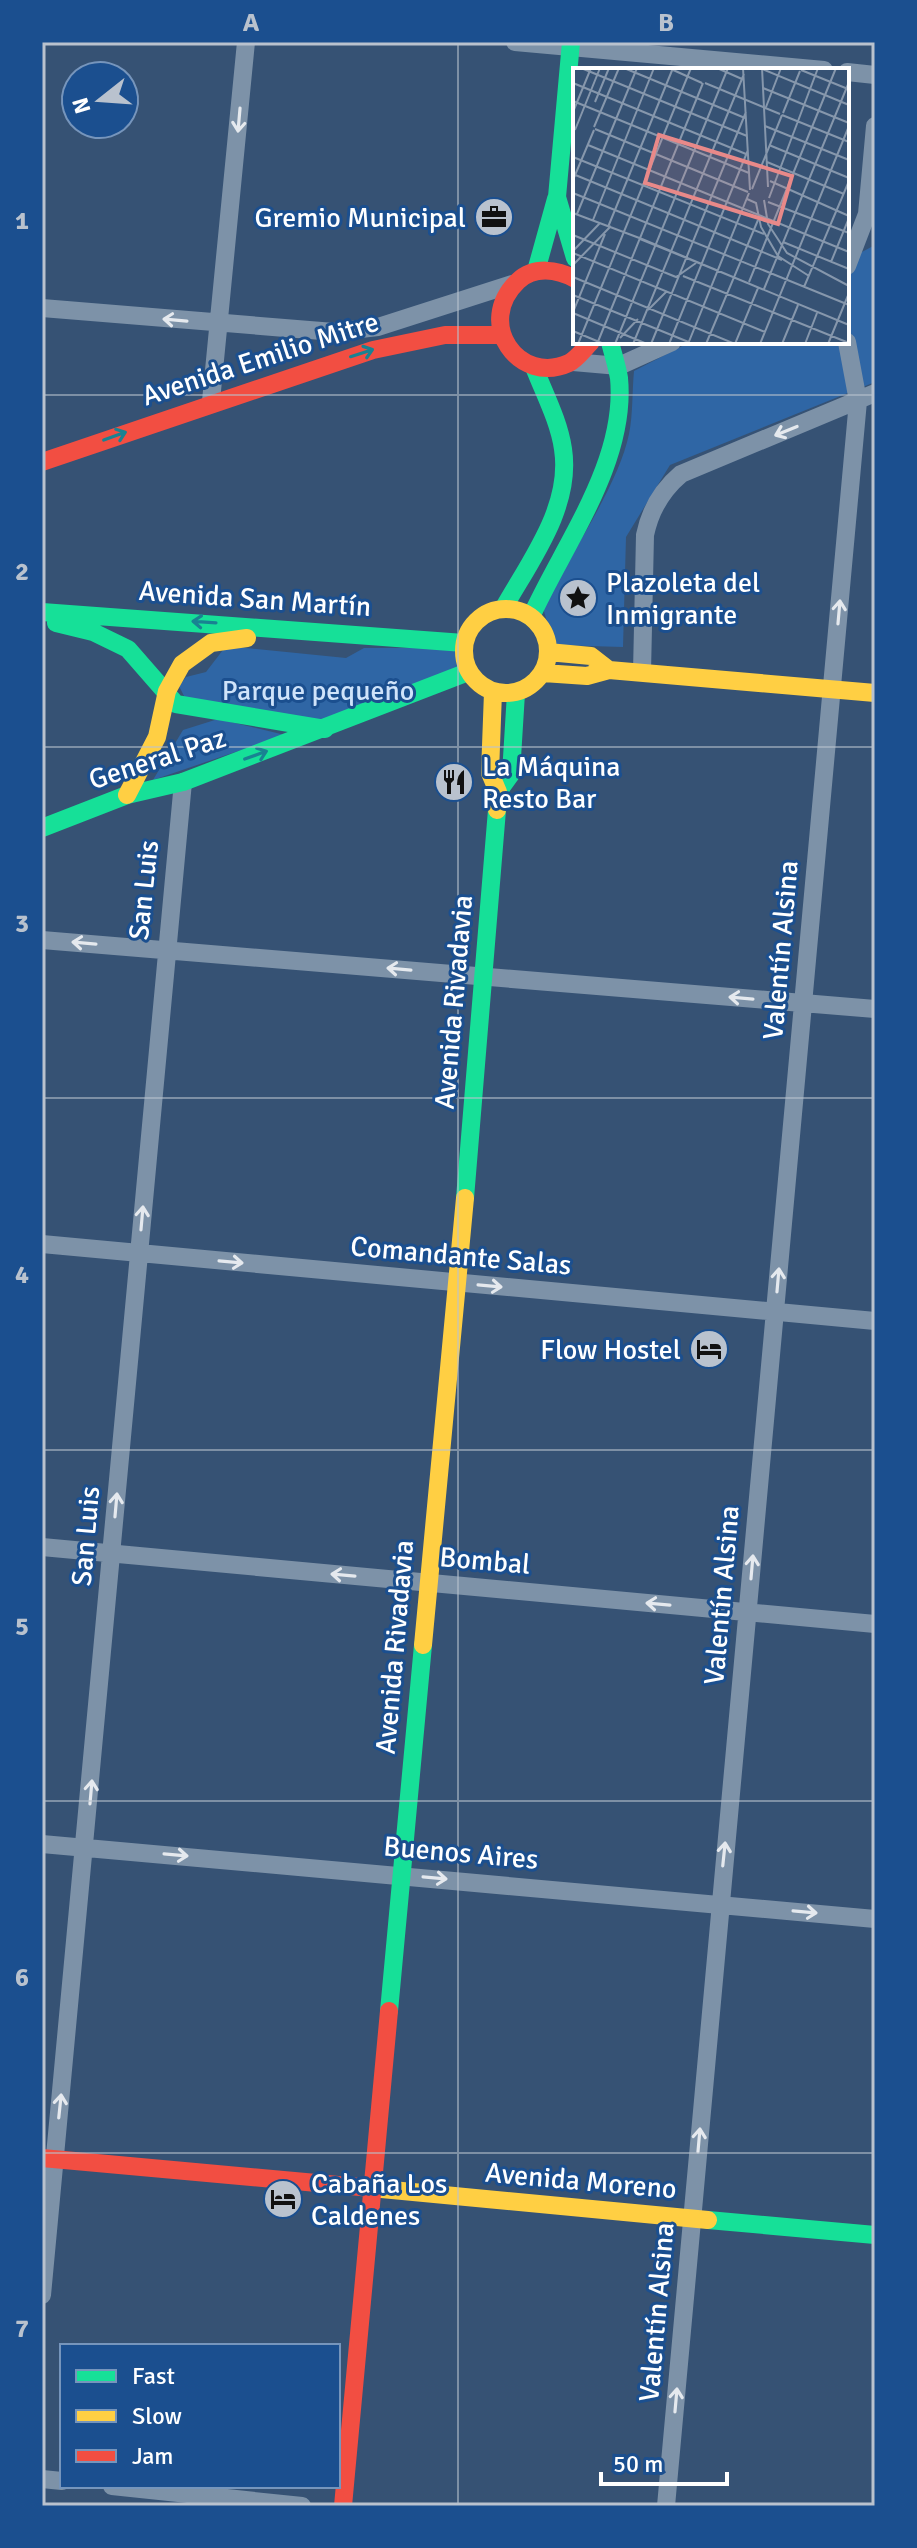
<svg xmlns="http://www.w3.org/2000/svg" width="917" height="2548" font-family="Signika,sans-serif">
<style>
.green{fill:#2f66a5}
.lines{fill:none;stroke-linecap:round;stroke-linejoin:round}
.street{stroke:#7d92a8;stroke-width:18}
.fast{stroke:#16e098;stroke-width:18}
.slow{stroke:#ffcf43;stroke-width:18}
.jam{stroke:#f24e42;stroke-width:18}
.oneway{stroke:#e5e9ee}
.oneway2{stroke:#198292}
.grid{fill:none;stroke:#b9c2ce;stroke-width:2;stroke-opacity:0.55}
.labels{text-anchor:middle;stroke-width:6;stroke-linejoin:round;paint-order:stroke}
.poi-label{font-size:28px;fill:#fff;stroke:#1b4f8f;text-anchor:start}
.street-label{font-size:28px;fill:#fff;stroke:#1b4f8f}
.park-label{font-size:28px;fill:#cfe3fa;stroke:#1b4f8f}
.inset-road{fill:none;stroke:#8697ac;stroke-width:2}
.view{fill:#e88989;fill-opacity:0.15;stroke:#e88989;stroke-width:4}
.inset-edge{fill:none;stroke:#fff;stroke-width:4}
.neatline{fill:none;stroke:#b9c2ce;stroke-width:3}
.grid-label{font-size:26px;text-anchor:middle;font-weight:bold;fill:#b9c2ce}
</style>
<rect width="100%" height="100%" fill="#365274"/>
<!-- green -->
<path class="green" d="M875,245V382L670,465L626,537L623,647L554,645L543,608C568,557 618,487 629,434C633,414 632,392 634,371L690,342H847V260Z
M226,646L346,658L364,648H455L459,669L323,728L186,700L179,686L186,677L206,672Z
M218,719L285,735L153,780L183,730Z"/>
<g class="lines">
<!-- street -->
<path class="street" d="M515,42L824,70
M847,72L875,75
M847,266L867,214L875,126
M42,308L334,332L378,327L512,284
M573,362L619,366L672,342
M211,401L246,42
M642,672L645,535C650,511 662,490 681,474L875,393
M42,940L875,1009
M42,1244L875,1321
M42,1547L875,1624
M42,1844L875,1919
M42,2295L183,782
M42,2479L62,2481
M112,2486L302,2506
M666,2506L858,401L847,342"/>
<!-- fast -->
<path class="fast" d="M571,42L557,197L575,258
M536,271L556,199
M503,609C530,561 572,507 563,449C559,421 544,393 534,367
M42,612L464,643
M531,617C564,544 627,462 619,378C617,366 613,354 610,342
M56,623L93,632L128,649L176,704L325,729
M498,792L511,774L516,693
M42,828L127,795L183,782L468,672
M465,1198L497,810
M389,2011L423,1645
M708,2220L875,2235"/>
<!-- slow -->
<path class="slow" d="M464 651a42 42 0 1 1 84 0a42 42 0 1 1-84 0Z
M548,652L591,656L609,670
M543,673L587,676L609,670L875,693
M493,692L490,773L498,792L497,810
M127,795L157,737L167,691L182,664L211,643L247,638
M423,1645L465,1198
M371,2188L708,2220"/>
<!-- jam -->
<path class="jam" d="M575,279C557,269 534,266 518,281C474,323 519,386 569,363C577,359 584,349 591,342
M42,462L373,350L445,335H500
M42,2158L371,2188
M343,2506L389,2011"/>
</g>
<!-- one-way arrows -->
<defs><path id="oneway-shaft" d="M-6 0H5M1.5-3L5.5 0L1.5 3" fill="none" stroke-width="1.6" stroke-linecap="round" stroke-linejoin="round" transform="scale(2)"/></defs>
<g class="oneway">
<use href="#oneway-shaft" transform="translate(239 120) rotate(95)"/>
<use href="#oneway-shaft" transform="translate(175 320) rotate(-175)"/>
<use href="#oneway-shaft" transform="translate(786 431) rotate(158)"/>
<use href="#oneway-shaft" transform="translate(839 612) rotate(-85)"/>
<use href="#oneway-shaft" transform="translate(84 943) rotate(-175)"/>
<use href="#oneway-shaft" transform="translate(399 969) rotate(-175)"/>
<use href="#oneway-shaft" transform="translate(741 998) rotate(-175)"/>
<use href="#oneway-shaft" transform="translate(142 1218) rotate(-85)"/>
<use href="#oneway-shaft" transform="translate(231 1262) rotate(5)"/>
<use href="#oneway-shaft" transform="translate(778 1280) rotate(-85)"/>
<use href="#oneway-shaft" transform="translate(490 1286) rotate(5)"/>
<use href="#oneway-shaft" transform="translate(116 1505) rotate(-85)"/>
<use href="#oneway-shaft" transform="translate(752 1567) rotate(-85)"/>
<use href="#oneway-shaft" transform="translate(343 1575) rotate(-175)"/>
<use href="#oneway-shaft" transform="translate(658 1604) rotate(-175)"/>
<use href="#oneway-shaft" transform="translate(91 1792) rotate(-85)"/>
<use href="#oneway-shaft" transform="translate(724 1854) rotate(-84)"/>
<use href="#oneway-shaft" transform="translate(176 1855) rotate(5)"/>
<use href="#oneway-shaft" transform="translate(435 1878) rotate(5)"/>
<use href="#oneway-shaft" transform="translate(805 1912) rotate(5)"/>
<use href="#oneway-shaft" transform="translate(60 2106) rotate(-84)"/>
<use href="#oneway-shaft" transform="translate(699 2140) rotate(-85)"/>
<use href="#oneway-shaft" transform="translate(676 2400) rotate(-85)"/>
</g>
<g class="oneway2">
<use href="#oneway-shaft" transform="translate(362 353) rotate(-18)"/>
<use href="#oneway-shaft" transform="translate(115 436) rotate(-20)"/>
<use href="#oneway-shaft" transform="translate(204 622) rotate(-176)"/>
<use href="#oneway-shaft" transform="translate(256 755) rotate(-20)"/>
</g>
<!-- grid -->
<path class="grid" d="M458,42V2506M42,395H875M42,747H875M42,1098H875M42,1450H875M42,1801H875M42,2153H875"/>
<!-- icons -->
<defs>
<g id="office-disc" transform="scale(2)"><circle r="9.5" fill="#b9c2ce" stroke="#1b4f8f"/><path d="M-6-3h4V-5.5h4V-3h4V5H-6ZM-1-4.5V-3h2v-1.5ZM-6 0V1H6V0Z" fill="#111"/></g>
<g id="sight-disc" transform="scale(2)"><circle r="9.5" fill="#b9c2ce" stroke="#1b4f8f"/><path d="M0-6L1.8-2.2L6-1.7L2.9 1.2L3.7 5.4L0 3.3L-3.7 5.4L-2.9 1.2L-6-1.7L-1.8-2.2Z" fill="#111"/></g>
<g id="restaurant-disc" transform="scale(2)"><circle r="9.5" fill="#b9c2ce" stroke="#1b4f8f"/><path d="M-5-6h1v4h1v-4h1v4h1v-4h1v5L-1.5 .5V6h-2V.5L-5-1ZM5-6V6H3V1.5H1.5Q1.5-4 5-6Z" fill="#111"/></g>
<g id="hotel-disc" transform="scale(2)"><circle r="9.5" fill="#b9c2ce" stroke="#1b4f8f"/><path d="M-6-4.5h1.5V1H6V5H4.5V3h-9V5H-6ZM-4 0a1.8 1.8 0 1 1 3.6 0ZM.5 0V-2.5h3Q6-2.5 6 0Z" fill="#111"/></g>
</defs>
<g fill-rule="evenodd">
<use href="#office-disc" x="494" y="217"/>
<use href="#sight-disc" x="578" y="598"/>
<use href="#restaurant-disc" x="454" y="782"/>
<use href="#hotel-disc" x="709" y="1349"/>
<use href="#hotel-disc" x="283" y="2199"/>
</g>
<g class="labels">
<!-- poi labels -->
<g class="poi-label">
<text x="466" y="227" text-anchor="end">Gremio Municipal</text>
<text x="606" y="592">Plazoleta del<tspan x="606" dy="32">Inmigrante</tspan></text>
<text x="482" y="776">La Máquina<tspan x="482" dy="32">Resto Bar</tspan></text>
<text x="681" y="1359" text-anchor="end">Flow Hostel</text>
<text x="311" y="2193">Cabaña Los<tspan x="311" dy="32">Caldenes</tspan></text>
</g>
<!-- street labels -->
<g class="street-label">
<text transform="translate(260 358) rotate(-18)" y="10">Avenida Emilio Mitre</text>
<text transform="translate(255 598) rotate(4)" y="10">Avenida San Martín</text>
<text transform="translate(157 758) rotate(-18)" y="10">General Paz</text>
<text transform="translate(143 890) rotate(-84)" y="10">San Luis</text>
<text transform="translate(780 950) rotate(-85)" y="10">Valentín Alsina</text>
<text transform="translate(453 1002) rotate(-85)" y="10">Avenida Rivadavia</text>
<text transform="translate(461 1255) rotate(5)" y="10">Comandante Salas</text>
<text transform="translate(85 1536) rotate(-85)" y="10">San Luis</text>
<text transform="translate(485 1560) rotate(5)" y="10">Bombal</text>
<text transform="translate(721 1595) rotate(-85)" y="10">Valentín Alsina</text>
<text transform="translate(394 1647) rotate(-85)" y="10">Avenida Rivadavia</text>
<text transform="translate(461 1852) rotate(5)" y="10">Buenos Aires</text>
<text transform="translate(581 2180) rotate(5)" y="10">Avenida Moreno</text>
<text transform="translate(656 2312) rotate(-85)" y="10">Valentín Alsina</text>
</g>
<!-- park labels -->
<g class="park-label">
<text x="318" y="700">Parque pequeño</text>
</g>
</g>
<!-- overview -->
<g transform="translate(573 68)">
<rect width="276" height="276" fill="#365274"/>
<path class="inset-road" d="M8,0L174,68M51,0L172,50M144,0L169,11M170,0L177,122M189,0L195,119M98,1L129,15M189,1L276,37M228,2L275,21M0,15L173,86M132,15L207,46M190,20L276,55M0,33L176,105M22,34L36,0M193,39L208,0M0,44L18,0M210,45L227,3M209,47L276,74M192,58L276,92M21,59L46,0M22,61L175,124M2,62L27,0M15,77L276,184M196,77L276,110M0,89L191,166M194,94L271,126M0,106L209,192M0,112L21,62M197,113L276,148M179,121L209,47M0,125L276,237M196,130L245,0M174,131L183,135L188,159L205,188L236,208M191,132L195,156L214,185L276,218M195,134L276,165M0,145L69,171L160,209L67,171M4,146L64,0M20,152L81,0M35,159L100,0M0,167L103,209L123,195M210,174L276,201M0,183L27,155M0,185L192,264M258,194L276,150M0,197L38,158M110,208L276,275M0,209L162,276L185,220M160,209L276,257M176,214L263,0M231,219L276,113M191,221L276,14M0,227L118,275M75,242L94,223M0,244L32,166M0,245L74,276M0,263L31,276M47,270L65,251M5,276L118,0M24,276L130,15M42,276L155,0M60,276L171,6M78,276L173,44M96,276L175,82M115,276L176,125M133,276L185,152M187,276L276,58M209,276L225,237M232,276L244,245M255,276L276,225"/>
<path class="view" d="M86,67L219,108L205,156L72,115Z"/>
<rect width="276" height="276" class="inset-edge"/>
</g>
<!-- border -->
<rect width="917" height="2548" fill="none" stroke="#1b4f8f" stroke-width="88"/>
<!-- legend -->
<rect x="60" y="2344" width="280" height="144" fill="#1b4f8f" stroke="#7695bc" stroke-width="2"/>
<rect x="76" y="2370" width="40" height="12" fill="#16e098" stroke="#7695bc" stroke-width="2"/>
<text x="132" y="2384" font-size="24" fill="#ffffff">Fast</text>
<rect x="76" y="2410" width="40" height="12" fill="#ffcf43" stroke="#7695bc" stroke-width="2"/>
<text x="132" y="2424" font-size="24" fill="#ffffff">Slow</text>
<rect x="76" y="2450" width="40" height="12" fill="#f24e42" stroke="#7695bc" stroke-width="2"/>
<text x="132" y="2464" font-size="24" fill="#ffffff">Jam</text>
<!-- north arrow -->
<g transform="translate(100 100) rotate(253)"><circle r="38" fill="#1b4f8f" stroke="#7695bc" stroke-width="2"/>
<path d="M0-6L14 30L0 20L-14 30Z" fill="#b9c2ce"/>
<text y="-12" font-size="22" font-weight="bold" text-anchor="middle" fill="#ffffff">N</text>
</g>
<!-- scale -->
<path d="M601 2472v12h126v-12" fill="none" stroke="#ffffff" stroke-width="4"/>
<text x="613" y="2472" font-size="24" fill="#ffffff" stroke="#1b4f8f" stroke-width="6" paint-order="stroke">50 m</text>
<rect x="44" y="44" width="829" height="2460" class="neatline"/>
<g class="grid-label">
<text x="251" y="31">A</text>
<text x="666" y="31">B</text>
<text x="22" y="229">1</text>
<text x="22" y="580">2</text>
<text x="22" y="932">3</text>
<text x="22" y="1283">4</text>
<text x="22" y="1635">5</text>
<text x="22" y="1986">6</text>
<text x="22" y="2337">7</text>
</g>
</svg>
